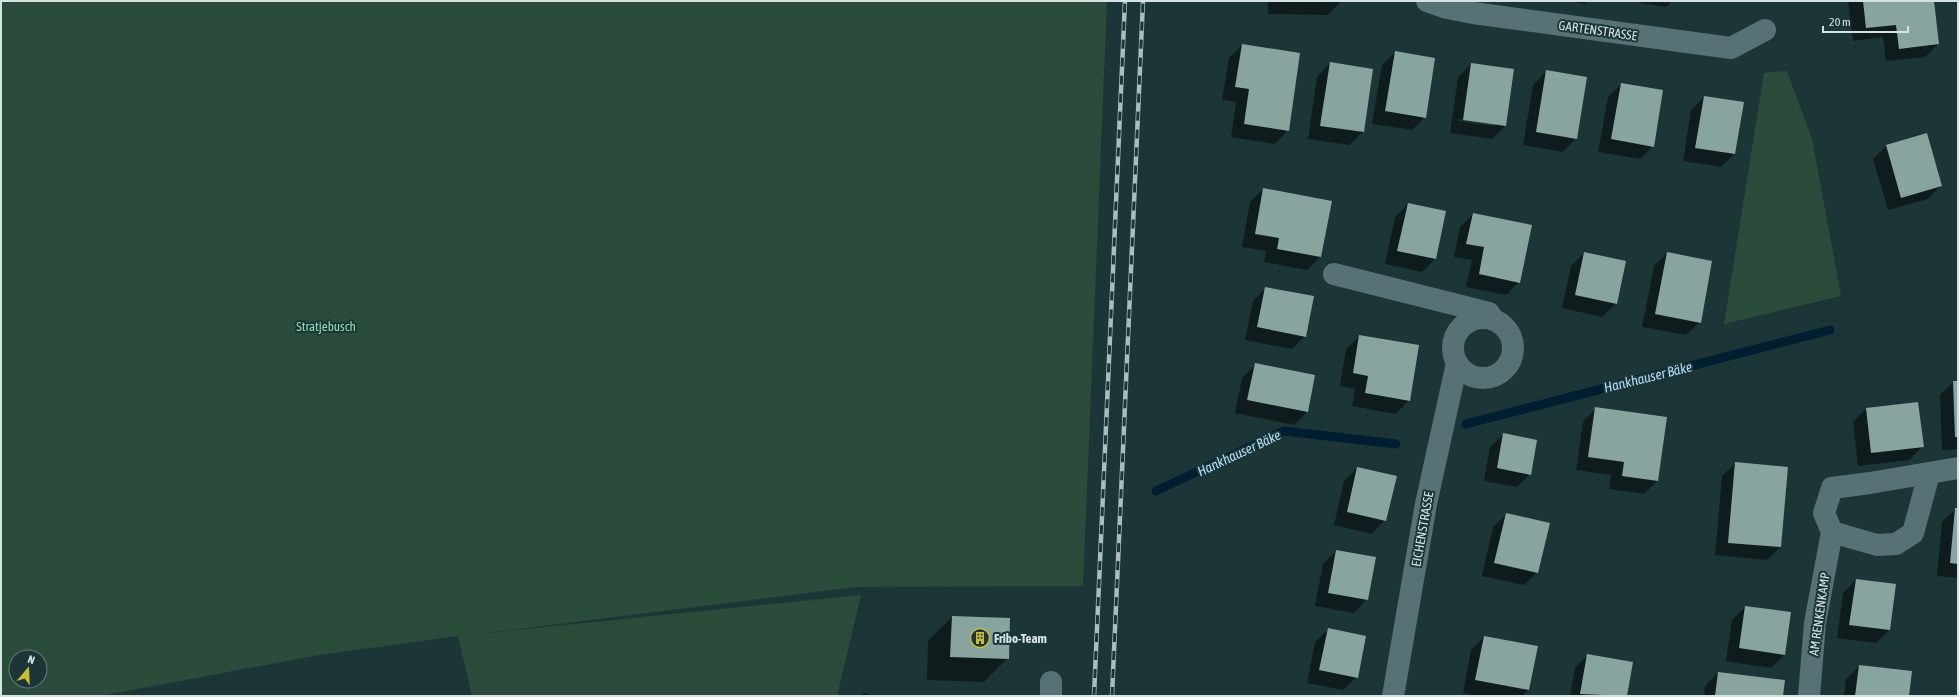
<svg xmlns="http://www.w3.org/2000/svg" width="1959" height="697" font-family="'Asap Condensed',sans-serif">
<style>
.green{fill:#2b4b3b;fill-rule:evenodd}
.shadow{fill:#0007;fill-rule:evenodd}
.lines{fill:none;stroke-linecap:round;stroke-linejoin:round}
.stream{stroke:#001e31;stroke-width:9}
.building{fill:#88a49e}
.minor{stroke:#577274;stroke-width:22}
.rail-casing{stroke:#abbdbe;stroke-width:4.5}
.rail{stroke:#1c3637;stroke-width:3;stroke-dasharray:9;stroke-linecap:butt}
.labels{text-anchor:middle;stroke-width:4;stroke-linejoin:round;paint-order:stroke}
.street-label{font-size:13px;fill:#d3e2e3;stroke:#1c3637}
.park-label{font-size:13px;fill:#90ddb5;stroke:#1c3637}
.poi-label{font-size:13px;font-weight:bold;fill:#d3e2e3;stroke:#1c3637;text-anchor:start}
.water-label{font-size:14px;font-style:italic;fill:#b4dcf8;stroke:#1c3637}
</style>
<rect width="100%" height="100%" fill="#1c3637"/>
<!-- green -->
<path class="green" d="M1,1H1107L1083,586L856,587L477,634L861,595L837,696H472L458,636L319,655L100,696H1ZM16,657H40V681H16Z
M1787,71L1812,139L1841,296L1724,324L1764,73Z"/>
<!-- shadow -->
<path class="shadow" d="M1268,1H1341L1328,15L1268,14Z
M1566,1H1588L1585,4Z
M1630,1H1672L1666,7Z
M1848,1H1933L1938,44L1925,57L1886,61L1883,37L1853,41Z
M1242,45L1288,130L1275,144L1231,137L1236,102L1222,100L1229,58Z
M1395,52L1425,117L1412,130L1372,124L1382,65Z
M1330,63L1363,132L1349,145L1308,139L1317,77Z
M1471,64L1505,126L1492,139L1450,133L1458,77ZM1458,119L1495,124V126L1458,121Z
M1547,71L1576,138L1563,152L1523,145L1533,85Z
M1621,84L1653,146L1640,159L1598,152L1608,97Z
M1704,97L1743,103L1734,154L1721,167L1683,161L1691,110Z
M1886,146L1941,185L1928,199L1888,210L1873,159Z
M1263,189L1320,257L1307,270L1264,262L1266,251L1242,247L1250,202Z
M1408,204L1435,259L1422,272L1385,264L1395,217Z
M1473,214L1519,282L1506,295L1466,287L1472,260L1454,257L1460,227Z
M1584,253L1616,303L1602,317L1562,308L1571,266Z
M1667,253L1700,322L1686,335L1642,327L1654,266Z
M1266,288L1305,336L1292,349L1245,340L1253,301Z
M1360,336L1409,400L1396,414L1352,406L1355,389L1340,386L1346,349Z
M1255,365L1314,376L1307,412L1294,425L1235,413L1242,378Z
M1953,382H1958V449L1942,450L1940,395Z
M1596,408L1657,481L1644,494L1609,489L1611,475L1576,470L1583,422Z
M1866,409L1922,447L1909,460L1858,466L1853,422Z
M1504,434L1530,474L1517,487L1484,481L1490,447Z
M1735,463L1780,547L1767,560L1715,555L1722,476Z
M1357,468L1385,520L1372,534L1334,525L1344,481Z
M1955,509H1958V578L1937,576L1942,522Z
M1507,514L1537,572L1524,585L1482,576L1493,527Z
M1336,551L1367,599L1354,613L1315,606L1323,564Z
M1856,580L1889,630L1876,643L1837,638L1843,593Z
M1745,607L1784,655L1771,668L1726,661L1732,620Z
M952,617L1008,658L984,682L927,680L928,641Z
M1329,629L1357,677L1343,690L1307,683L1315,642Z
M1484,637L1537,647L1529,690L1522,696H1479L1463,693L1471,650Z
M1588,655L1632,662L1626,696H1570L1575,668Z
M1859,666L1908,696H1844L1846,679Z
M1718,673L1782,696H1704L1705,686Z
M864,693L873,696H860Z"/>
<g class="lines">
<!-- stream -->
<path class="stream" d="M1466,424L1830,330
M1156,491L1284,431L1396,444"/>
</g>
<!-- building -->
<path class="building" d="M1863,1H1934L1939,44L1899,49L1896,25L1866,28Z
M1242,44L1300,53L1289,131L1244,124L1249,89L1235,87Z
M1395,51L1435,58L1426,118L1385,111Z
M1330,62L1373,69L1364,132L1320,126Z
M1471,63L1514,69L1506,126L1463,120Z
M1546,70L1587,77L1577,139L1536,132Z
M1621,83L1663,90L1654,147L1611,139Z
M1704,96L1744,102L1735,154L1695,148Z
M1927,133L1942,186L1901,198L1886,145Z
M1263,188L1332,201L1321,257L1277,249L1279,238L1255,234Z
M1408,203L1446,211L1436,259L1397,251Z
M1473,213L1532,225L1520,283L1479,274L1484,247L1466,244Z
M1584,252L1626,261L1617,304L1575,295Z
M1667,252L1712,261L1701,323L1655,314Z
M1265,287L1314,296L1306,337L1257,327Z
M1359,335L1419,345L1410,401L1365,393L1368,376L1353,373Z
M1255,363L1315,375L1308,412L1247,400Z
M1953,381H1958V437H1955Z
M1918,402L1924,447L1871,453L1866,408Z
M1595,407L1667,417L1658,481L1622,476L1624,462L1588,457Z
M1503,433L1537,440L1531,475L1497,468Z
M1735,462L1788,467L1781,547L1728,543Z
M1357,467L1397,476L1386,521L1347,512Z
M1955,508H1958V564L1950,563Z
M1506,513L1550,523L1538,573L1494,563Z
M1336,550L1376,557L1368,600L1328,593Z
M1856,579L1896,584L1890,630L1849,625Z
M1745,606L1791,612L1785,655L1739,648Z
M952,616L1010,618L1009,659L950,657Z
M1328,628L1366,636L1358,678L1319,670Z
M1484,636L1538,646L1529,690L1475,680Z
M1587,654L1633,662L1627,696L1580,694Z
M1859,665L1912,671L1909,696H1855Z
M1718,672L1785,680L1783,696H1715Z"/>
<g class="lines">
<!-- minor -->
<path class="minor" d="M1427,1L1447,8L1473,13L1731,48L1765,30
M1334,274L1489,313L1491,316
M1453 348a30 30 0 1 1 60 0a30 30 0 1 1-60 0Z
M1929,474L1913,533L1896,544L1877,545L1832,532L1824,513L1832,488L1870,483L1958,468
M1051,696V682
M1393,696L1426,504L1457,363
M1809,696L1815,623L1832,532"/>
<!-- rail casing -->
<g class="rail-casing">
<path id="rail" d="M1094,696L1125,1
M1112,696L1143,1"/>
</g>
<!-- rail -->
<use href="#rail" class="rail"/>
</g>
<!-- icons -->
<defs>
<g id="building-ring" transform="scale(1)"><circle r="9.5" fill="#1c3637" stroke="#c9ba3a" stroke-width="1.5"/><path d="M-4-6H4V6H1V3H-1V6H-4ZM-2.5-4.3h1.7v1.8h-1.7ZM.8-4.3h1.7v1.8H.8ZM-2.5-1h1.7V.8h-1.7ZM.8-1h1.7V.8H.8Z" fill="#c9ba3a"/></g>
</defs>
<g fill-rule="evenodd">
<use href="#building-ring" x="980" y="638"/>
</g>
<g class="labels">
<!-- street labels -->
<g class="street-label">
<text transform="translate(1598 30) rotate(8)" y="5">GARTENSTRASSE</text>
<text transform="translate(1422 529) rotate(-80)" y="5">EICHENSTRASSE</text>
<text transform="translate(1819 614) rotate(-82)" y="5">AM RENKENKAMP</text>
</g>
<!-- park labels -->
<g class="park-label">
<text x="326" y="331">Stratjebusch</text>
</g>
<!-- poi labels -->
<g class="poi-label">
<text x="994" y="643">Fribo-Team</text>
</g>
<!-- water labels -->
<g class="water-label">
<text transform="translate(1648 377) rotate(-14)" y="5">Hankhauser Bäke</text>
<text transform="translate(1239 453) rotate(-25)" y="5">Hankhauser Bäke</text>
</g>
</g>
<!-- border -->
<rect width="1959" height="697" fill="none" stroke="#d3e2e3" stroke-width="4"/>
<!-- north arrow -->
<g transform="translate(28 669) rotate(19)"><circle r="19" fill="#1c3637" stroke="#657b7c"/>
<path d="M0-3L7 15L0 10L-7 15Z" fill="#c9ba3a"/>
<text y="-6" font-size="11" font-weight="bold" text-anchor="middle" fill="#d3e2e3">N</text>
</g>
<!-- scale -->
<path d="M1823 26v6h85v-6" fill="none" stroke="#d3e2e3" stroke-width="2"/>
<text x="1829" y="26" font-size="12" fill="#d3e2e3" stroke="#1c3637" stroke-width="3" paint-order="stroke">20 m</text>
</svg>
